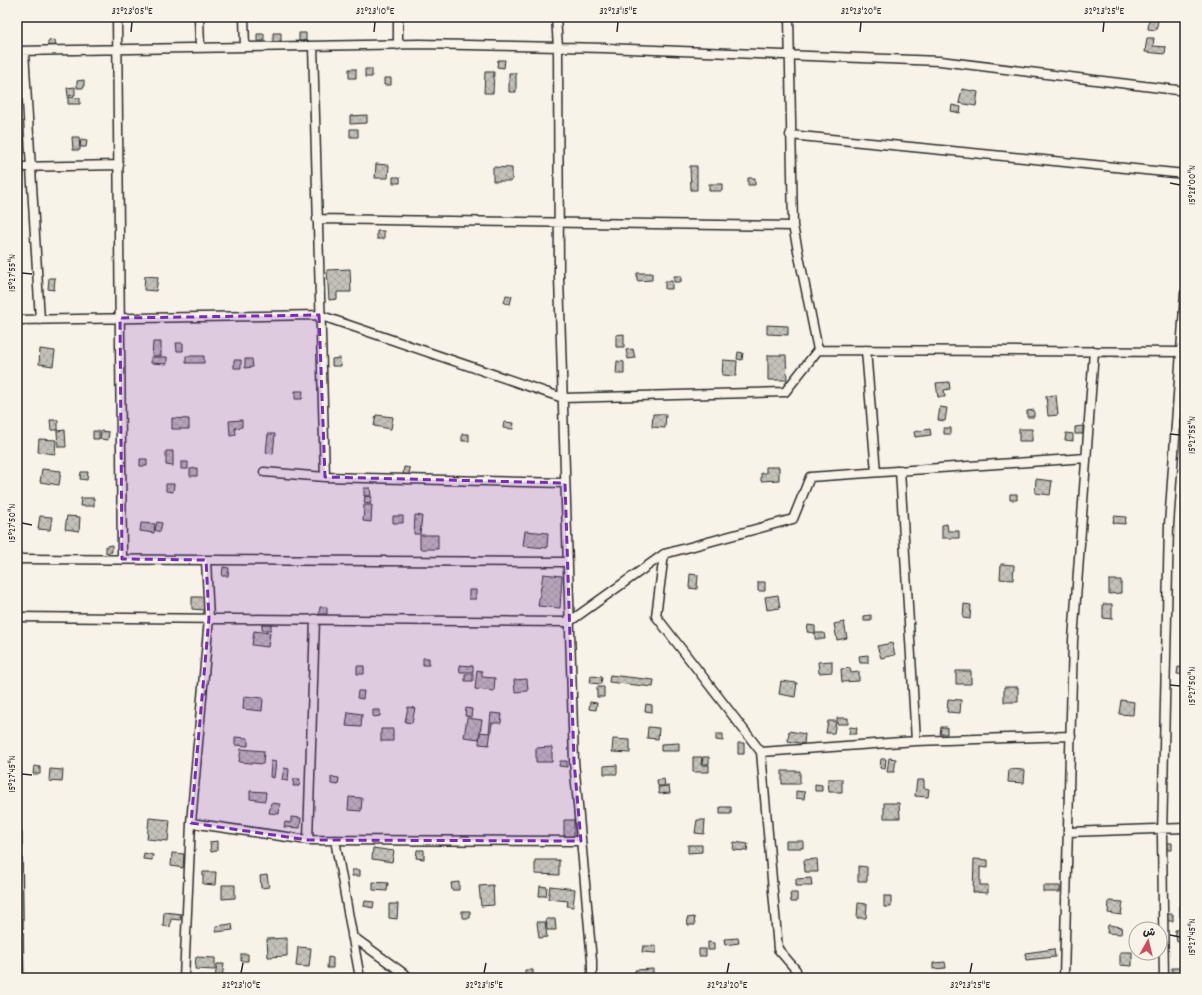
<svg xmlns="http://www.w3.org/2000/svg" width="1202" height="995" font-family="Dekko,'Playpen Sans Arabic',sans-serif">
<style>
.building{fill:url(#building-cross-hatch);stroke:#2b2b2b}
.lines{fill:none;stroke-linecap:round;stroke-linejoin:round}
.street-casing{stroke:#2b2b2b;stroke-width:11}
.street{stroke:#f7f3e8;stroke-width:8}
.marked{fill:#7b2cbf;fill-opacity:0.2;stroke:#7b2cbf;stroke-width:3;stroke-dasharray:8 5;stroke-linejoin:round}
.ticks{fill:none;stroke:#2b2b2b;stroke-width:1.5}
.neatline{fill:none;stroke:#2b2b2b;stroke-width:1.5}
.ticks-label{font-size:10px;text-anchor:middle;fill:#2b2b2b}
</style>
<defs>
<pattern id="building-cross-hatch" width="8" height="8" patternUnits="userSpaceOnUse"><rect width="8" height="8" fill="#c4c1b9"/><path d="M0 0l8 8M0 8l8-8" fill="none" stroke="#a9a69f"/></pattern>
</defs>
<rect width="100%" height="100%" fill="#f7f3e8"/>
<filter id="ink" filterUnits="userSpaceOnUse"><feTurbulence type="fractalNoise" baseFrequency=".025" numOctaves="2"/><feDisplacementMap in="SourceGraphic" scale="8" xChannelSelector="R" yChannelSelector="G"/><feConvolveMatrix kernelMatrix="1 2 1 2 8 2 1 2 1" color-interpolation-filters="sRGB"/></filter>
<g filter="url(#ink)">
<!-- building -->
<path class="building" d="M1149,19L1158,21L1156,30L1148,29Z
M273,33H281V41L273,42Z
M299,33H306V41H299Z
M257,34H264V41H257Z
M1147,38H1154L1153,46L1166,47L1165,54L1145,52Z
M55,40L56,48H48V41Z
M498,60H505L504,68L497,67Z
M349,69H356V78H349Z
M365,69H372V77H365Z
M485,72H494L493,93H484Z
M509,73H516V92H509Z
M384,78H391V85H384Z
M84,80V88H77V81Z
M75,87V95L68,96L67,88Z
M962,89L978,92L976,106L959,103Z
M68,97L80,98V104H68Z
M952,105L961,107L960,113L951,111Z
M367,115V123L350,124V116Z
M350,129H358V137H350Z
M72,137H79L80,150H73Z
M81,139L87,140L86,147H80Z
M376,164L389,165L388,178H375Z
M690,166H697V190H691Z
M493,167L512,168V181H493Z
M393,177H400V183H393Z
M748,178H755V185H748Z
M709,184H722V191H709Z
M377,231H384V239H377Z
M350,269L351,292H337V299L329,300L327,270Z
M637,273H652V280L637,281Z
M145,276L158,277L156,291L144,290Z
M674,276H681V282H674Z
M49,278H55L54,290L48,289Z
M665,281H672V289H665Z
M506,295L512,296L510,304L504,303Z
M767,325L788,326V335L767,334Z
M624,334V347H616V335Z
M153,342H161V356H152Z
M176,343H183V351H177Z
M40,349L55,351L53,366L39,364Z
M633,349L635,358L628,359L626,350Z
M738,352L743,353L742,360L737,359Z
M768,355H786L787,380H768Z
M186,356H204V363H186Z
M151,357H167V364L151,363Z
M340,358L341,366H332V359Z
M245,359H252L253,367L245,368Z
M234,360H241V368H234Z
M723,360L737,361L736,376L722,375Z
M617,361L624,362V374H616Z
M949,382L950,389L944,390L945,397H938L936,383Z
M295,391H303L302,399H295Z
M1056,395L1058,415L1048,416L1046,396Z
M940,407L947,408L945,421L938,420Z
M1034,410V417H1027V411Z
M653,414H666L665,428L652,427Z
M376,415L393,417L391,429L374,426Z
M172,418L189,419V429H172Z
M50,420H58V430H51Z
M242,420V427L235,428L236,435L230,436L229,421Z
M504,422L514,423L513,429L503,428Z
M1083,426V434H1075V427Z
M944,428H951V434H944Z
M930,429L931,435L915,437L914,432Z
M1019,429H1032V441H1019Z
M65,430L66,447H58L57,431Z
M93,431H99V439H93Z
M101,431L109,432L108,440L100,439Z
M1066,433L1073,434V441L1065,440Z
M268,434H275L273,454L266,453Z
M462,434H469V441H462Z
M39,439L56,440L55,454L38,452Z
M166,451H173V466L166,465Z
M140,459H147V466H140Z
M181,462H188V469H181Z
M404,467L410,468L409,475L403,474Z
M766,467H779V480L761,481V473H766Z
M197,468V476H190V469Z
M42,469L61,471L59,485L40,482Z
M81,472H88L87,480L80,479Z
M1036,479L1052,481L1050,495L1035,493Z
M166,484H174L173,492L166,491Z
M364,488H370L371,496H364Z
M1010,494H1017V500H1010Z
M365,496L372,497L370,504L364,503Z
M81,498H94V506H80Z
M364,505H372L371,522L363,521Z
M415,515L422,516L420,534H414Z
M40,516L52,517L50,530L38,529Z
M67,516L80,517L79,531L65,529Z
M393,516H403V523H393Z
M1114,516L1126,517L1125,524L1113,523Z
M157,522L162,523L160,532L155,530Z
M141,523L155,524L154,533L140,531Z
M947,524L948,531H959V538H942V525Z
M525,531L548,533L547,548L523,546Z
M420,535H438V549H420Z
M112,545V552L106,553V546Z
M1001,564L1014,565L1013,580L1000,579Z
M223,567L229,568L228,576H222Z
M543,574L562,576L560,608L538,606Z
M690,574L698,575L697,589L689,588Z
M1109,580H1121V593L1109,594Z
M758,582H765V591H758Z
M469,590H476V599H469Z
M778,595L780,608L767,610L765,597Z
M192,597H204V610L192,609Z
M964,604L971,605L970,619L963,618Z
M1103,604H1112V619L1103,618Z
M320,607H327V614H319Z
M871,615V621H864V616Z
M844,622L847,638L837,640L834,624Z
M262,623L271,624V630H262Z
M808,625L815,626V633L807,632Z
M254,631L270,633L268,647L252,645Z
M815,633H824L825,639H815Z
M892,643L895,655L881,658L877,646Z
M868,655V663H860L859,656Z
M423,658H429V665H423Z
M832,661V672L819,673L818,662Z
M459,665L473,666V672H460Z
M357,666H364V674H357Z
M1178,667L1185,668V675L1177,674Z
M850,668L851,673L859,672V681L842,682L841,669Z
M477,670L482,671V677L495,678L494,691L475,689Z
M956,671H971V684H956Z
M465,674H473V681H465Z
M610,675L654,680L653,687L609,682Z
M591,676L602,677L601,684L590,683Z
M527,679L528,691L515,692L514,680Z
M781,681L797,683L795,697L779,694Z
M597,687H604V697H597Z
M1004,687H1018V702H1004Z
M358,691H364L363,699L357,698Z
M244,696L263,698L262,711L243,709Z
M948,699L961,700L960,713L947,712Z
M1121,700L1134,702L1133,715L1119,714Z
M590,702L597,703L596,710L589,709Z
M646,704L652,705V712L645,711Z
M408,707L415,708L412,723L405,722Z
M466,708L472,709L471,717L465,716Z
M373,710H380V716L373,717Z
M348,712L362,714L361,727L346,726Z
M491,713L502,714L501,723H492L489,745L479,744L480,732L489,733Z
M467,718L482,720L479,739L464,737Z
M837,718H848V724H837Z
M828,721H836L834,733H826Z
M648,727L659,728L658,739L647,738Z
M850,727L857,728L856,734H849Z
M941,727H947V734H940Z
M381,729H393V741H381Z
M789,731L805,734L804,744L788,741Z
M716,734H723V741L716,740Z
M235,737L248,738V746L235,745Z
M613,739L630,740V753L612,752Z
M679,743V751H661V744Z
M738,743H744V754H738Z
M552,747V762H536V748Z
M241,749L264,751L263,764L239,762Z
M693,757H702L701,765H709V772H693Z
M703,757H709V764H702Z
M889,758L896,759L894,772H887Z
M881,759H886L885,769L880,768Z
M271,761L276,762L274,778L270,777Z
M560,761H567V767L559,766Z
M617,765V774H604V766Z
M34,766L40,767V774H33Z
M284,768L289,769L288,781L282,780Z
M50,769L63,770L62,782L49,781Z
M1009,769L1025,770L1024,783L1008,782Z
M782,771H800V784H782Z
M331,777L339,778L338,785L331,784Z
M294,779H300L299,786H293Z
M664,779L665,786H658L657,780Z
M828,779H842V792H829Z
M917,780H924V788L929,789L928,797L915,796Z
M815,784L822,785V791H815Z
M669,786L670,793L659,794L658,787Z
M250,791L266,792L265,801L250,799Z
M796,791L805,792L804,799L796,798Z
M349,797L362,798L361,811L348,810Z
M271,803L280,804L279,814L269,813Z
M884,803H899L900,818H884Z
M720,807H731V814H720Z
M291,817L301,818L300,828L284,827L285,822L291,823Z
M149,818L170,820L168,841L147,839Z
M564,820H574V838L564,839Z
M697,820H705L704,834L695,833Z
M217,841V851L211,852L210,842Z
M786,841H803V848H786Z
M734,842L748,844L747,851L733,850Z
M1165,843H1172V850H1165Z
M688,845H702V852L688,853Z
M373,848L394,851L392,862L372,859Z
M417,850H424V859L416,858Z
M144,853L153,855L152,860L143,859Z
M172,853L184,854L183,868L171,866Z
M817,859L818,872H805L804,860Z
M974,859L988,860V868L980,867V885H988V893L973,892Z
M535,860H559V875L535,874Z
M858,866L867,867V881H858Z
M352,870H360V876H352Z
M203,872H216L215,885L203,884Z
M267,875L269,887L261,888L260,876Z
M811,878L812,886H796V879Z
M373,882L388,883L387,891L373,890Z
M459,882V890H452L451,883Z
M222,885H235V898L222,899Z
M493,885L494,905L481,906L479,886Z
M540,886L547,887L546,896H539Z
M550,886L575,889L573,907L567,906L568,901L548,899Z
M1043,886H1060V892H1043Z
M790,893H797V902H791Z
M884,896H891V907H884Z
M365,901L374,902L373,908L364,906Z
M1109,901L1123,902L1121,915L1108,913Z
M858,903L867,904L866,918H857Z
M389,904H398L397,919L389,918Z
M1180,904H1185V917H1180Z
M462,911H470V918H462Z
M164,912L181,914L180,920L171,919L170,927L163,926Z
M1166,914H1173V921H1166Z
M694,917L695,925H688L687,918Z
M546,919H555L556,930H547Z
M537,922H545L547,937L539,938Z
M232,924L233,930L216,932V926Z
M1108,925L1122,927L1121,934L1107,933Z
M1185,928V941L1177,942L1175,930Z
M287,938V956L268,957L267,939Z
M738,938L739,943L725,945L724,939Z
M708,942L714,943V950H708Z
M643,946H656V953L642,952Z
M298,947L311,948L309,967L296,966Z
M699,949H706V956H699Z
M1054,949L1055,957L1026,960L1025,953Z
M1120,952H1132V966L1120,965Z
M241,954H248V961H241Z
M196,957L215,958V970L195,969Z
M328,957L333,958V968H327Z
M945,962L946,968L933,969V963Z
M217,964H224L222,978H215Z
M1172,968H1185V978H1172Z
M653,969V978H636L635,970Z
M525,970H533V978H525Z"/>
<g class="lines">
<!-- street casing -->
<g class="street-casing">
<path id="street" d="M117,17L122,559
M199,17L200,48
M244,17L245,47
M398,17V45
M556,17L558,47L559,277L574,761L592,961V978
M789,17L793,226L818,350
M313,46L325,477
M17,51L420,44L604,48L940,61L1185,91
M24,51L40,320
M790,135L1185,174
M17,167L119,165
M317,219L793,226
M17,320L319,315L563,398L785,392L818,350L1185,352
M866,350L876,472
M900,470L916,741
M264,472L325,477L565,483
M664,554L656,616L761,752L778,949L796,970V978
M17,559L568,562
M17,617L569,622L664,554L793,519L810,477L1086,458
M761,752L916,741L1071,736
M191,823L308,840L581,841
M1068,832L1185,828
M17,834L19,978
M308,840L315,619
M335,840L360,978
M352,936L410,978
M184,978L191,823L209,618L206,560
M1064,978L1073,640L1094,351
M1164,978L1162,837L1169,525L1185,293"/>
</g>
<!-- street -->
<use href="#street" class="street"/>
</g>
</g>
<!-- marked area -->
<path class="marked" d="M319,315L325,477L565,483L574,761L581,841L308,840L191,823L209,618L206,560L122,559L120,318Z"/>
<!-- ticks -->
<path class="ticks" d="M131,32L132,22M374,32L375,22M617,32L618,22M860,32L861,22M1103,32L1104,22M1170,183L1180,185M22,273L32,274M1170,434L1180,435M22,523L32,525M1170,685L1180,686M22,774L32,775M1170,935L1180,937M241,973L243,963M484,973L486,963M727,973L729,963M970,973L972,963"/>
<!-- margin -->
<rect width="1202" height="995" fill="none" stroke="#f7f3e8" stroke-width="44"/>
<!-- north arrow -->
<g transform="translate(1148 941) rotate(8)"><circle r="19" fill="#f7f3e8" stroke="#a5a39c"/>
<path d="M0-3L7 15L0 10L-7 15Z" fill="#d1495b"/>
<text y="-6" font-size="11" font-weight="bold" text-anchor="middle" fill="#2b2b2b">ش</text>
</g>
<rect x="22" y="22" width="1158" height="951" class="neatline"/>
<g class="ticks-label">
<text x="132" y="14">32°23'05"E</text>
<text x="375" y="14">32°23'10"E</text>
<text x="618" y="14">32°23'15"E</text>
<text x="861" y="14">32°23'20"E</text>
<text x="1104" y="14">32°23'25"E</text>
<text transform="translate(1191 185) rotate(-90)" y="4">15°28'00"N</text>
<text transform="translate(11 273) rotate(-90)" y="4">15°27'55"N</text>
<text transform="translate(1191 435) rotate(-90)" y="4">15°27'55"N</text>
<text transform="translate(11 523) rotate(-90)" y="4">15°27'50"N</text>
<text transform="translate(1191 686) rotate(-90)" y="4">15°27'50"N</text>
<text transform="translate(11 774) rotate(-90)" y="4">15°27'45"N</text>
<text transform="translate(1191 937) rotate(-90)" y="4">15°27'45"N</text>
<text x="241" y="988">32°23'10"E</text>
<text x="484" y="988">32°23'15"E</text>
<text x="727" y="988">32°23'20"E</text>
<text x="970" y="988">32°23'25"E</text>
</g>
</svg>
